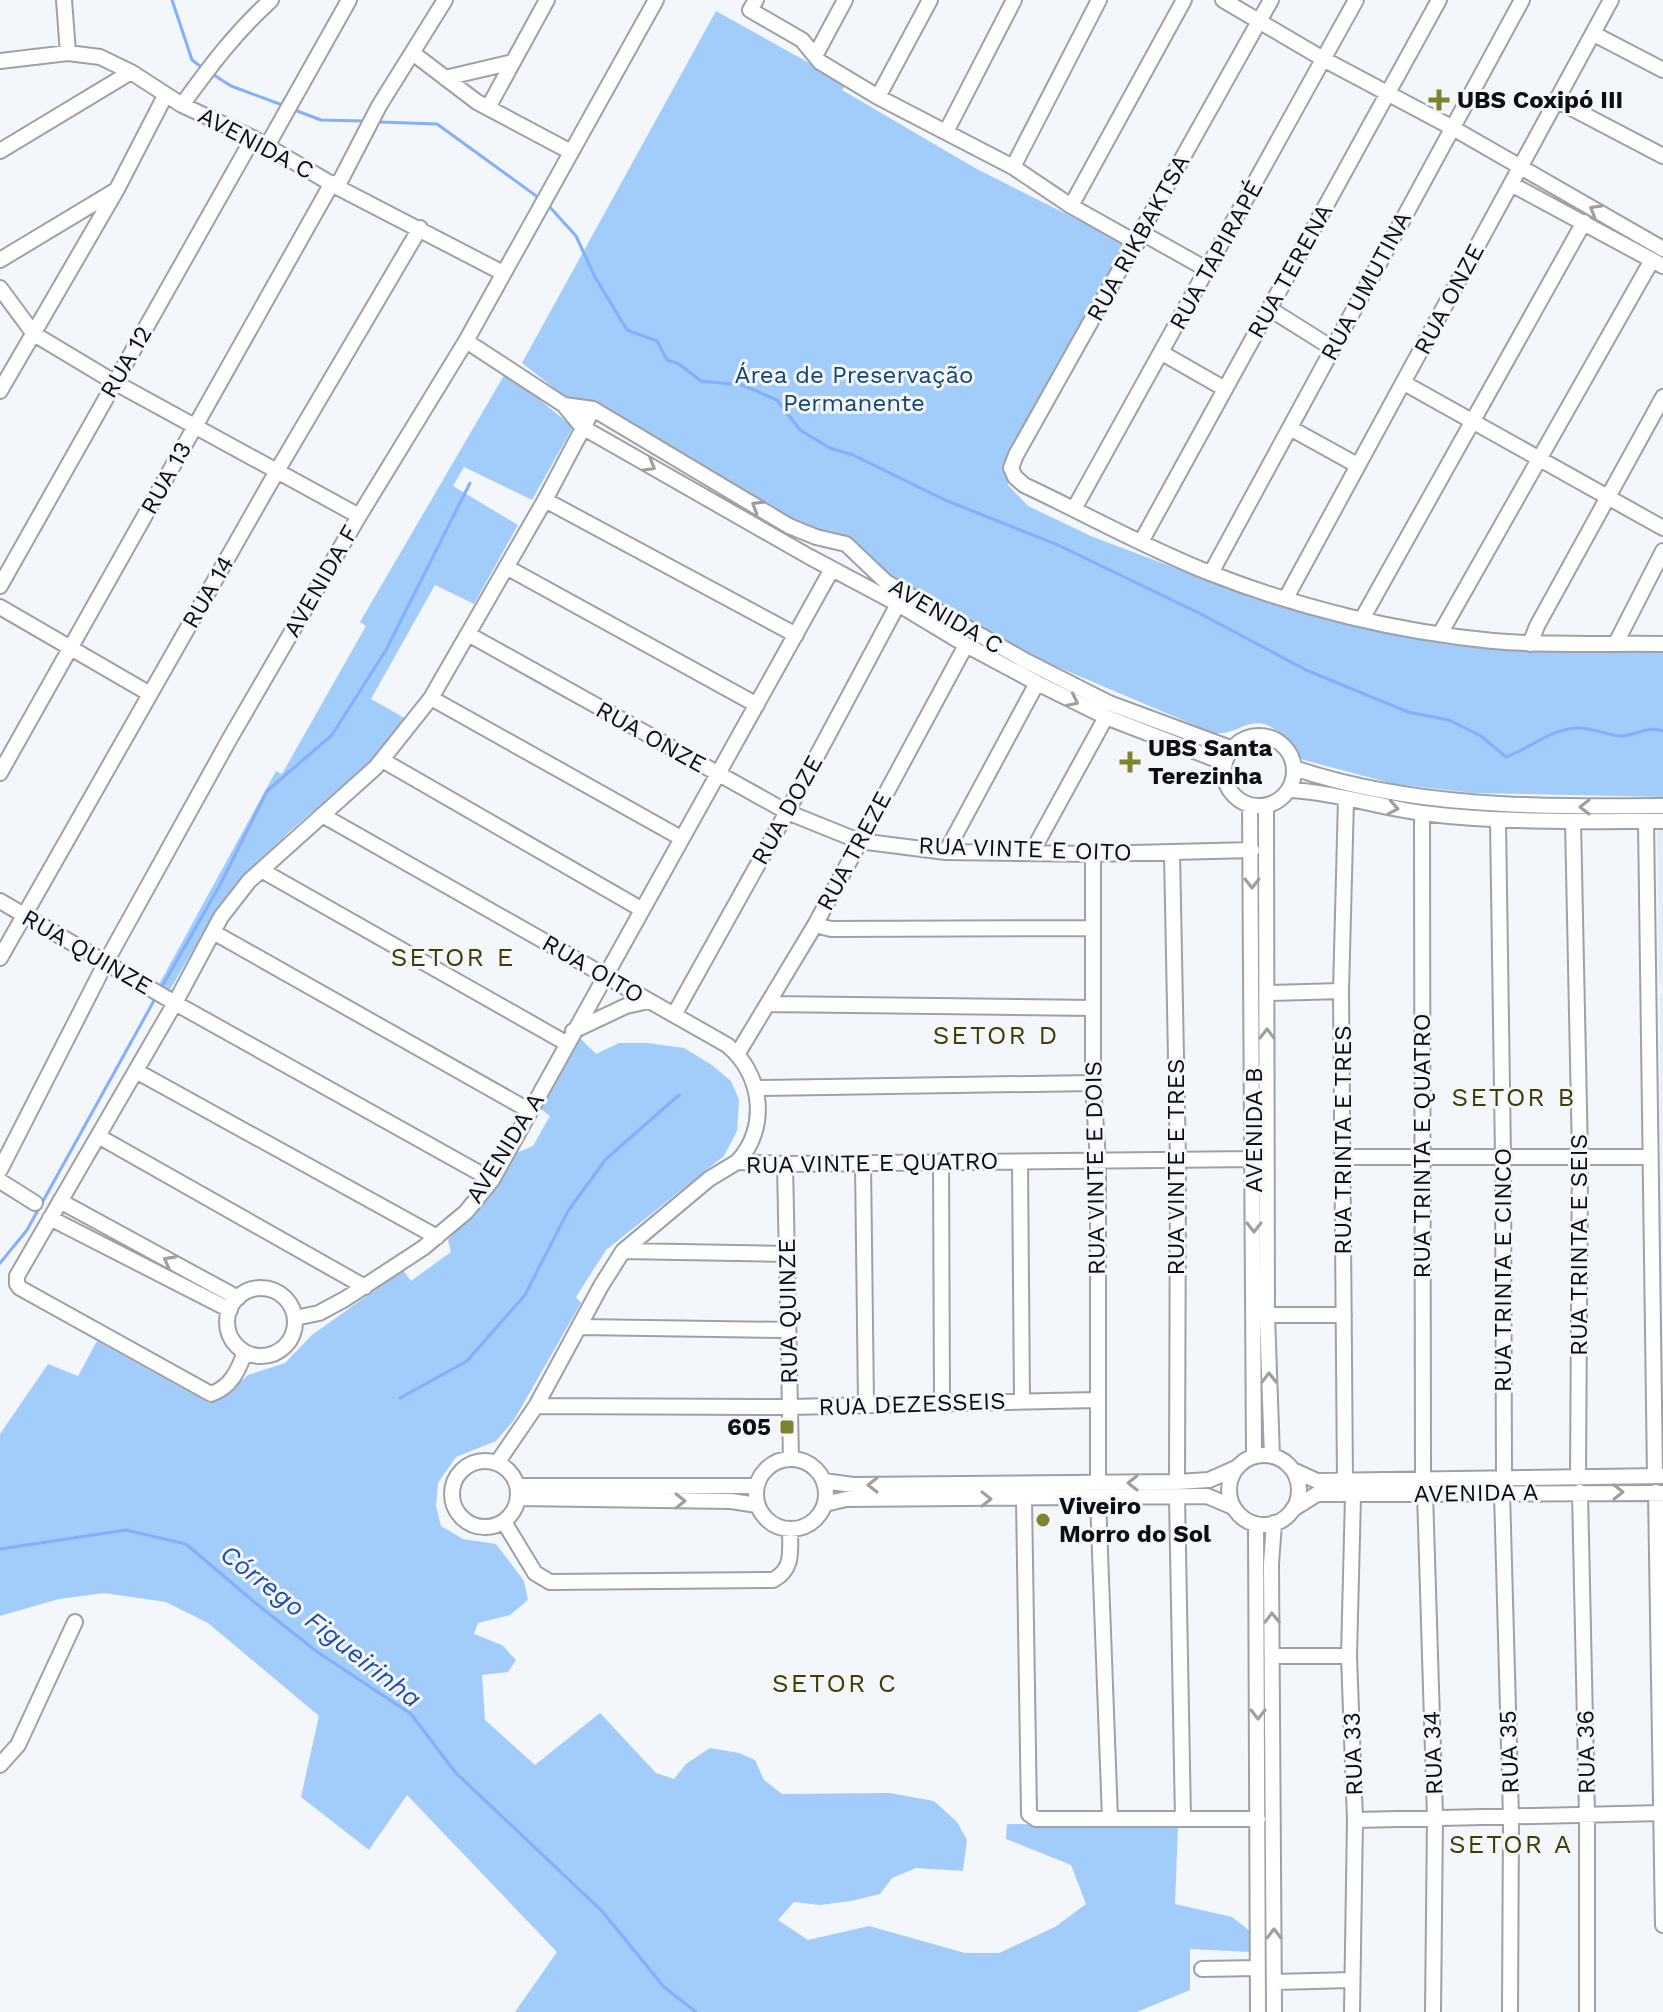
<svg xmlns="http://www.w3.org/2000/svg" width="1663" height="2012" font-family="'Work Sans',sans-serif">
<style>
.built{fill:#e4edf8}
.green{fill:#a2ccfa}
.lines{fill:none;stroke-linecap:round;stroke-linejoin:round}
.stream{stroke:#84aefe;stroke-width:3}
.minor-casing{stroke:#9ea1a6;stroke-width:18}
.minor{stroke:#fff;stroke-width:14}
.oneway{stroke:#9e9f9f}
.poi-dot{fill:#7e832e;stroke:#f3f7fc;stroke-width:3}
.labels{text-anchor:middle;stroke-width:6;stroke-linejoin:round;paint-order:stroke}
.poi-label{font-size:24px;font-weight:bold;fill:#0d0e0f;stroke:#f3f7fc;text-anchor:start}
.street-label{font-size:24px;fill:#0d0e0f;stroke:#f3f7fc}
.park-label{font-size:24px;fill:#164572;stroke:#f3f7fc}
.neighbourhood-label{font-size:26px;letter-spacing:2px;fill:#3c3f00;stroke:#f3f7fc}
.water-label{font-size:26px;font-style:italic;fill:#204da7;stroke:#f3f7fc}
</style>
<rect width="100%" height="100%" fill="#f3f7fc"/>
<!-- built -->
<path class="built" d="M1657,827H1663V984H1659Z
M1660,994H1663L1661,1301Z"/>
<!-- green -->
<path class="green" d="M716,11L847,84L842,90L975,168L1126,244L1005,465L1008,485L1028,506L1093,537L1210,581L1313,614L1443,644L1520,651H1663V797L1473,793L1394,784L1300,759C1288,740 1271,715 1244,726C1232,731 1227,734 1213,733L1027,654L882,572L849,536L810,529L598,403L567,398L522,363Z
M506,372L573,427L532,500L464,467L453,486L518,525L474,604L435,585L371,699L408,720L377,757L290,831L232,890L213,916L168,993L158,986L276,771L282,774L366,626L360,622Z
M578,1036L596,1054L619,1043H648L684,1048L712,1065L731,1081L739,1100L737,1131L724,1156L606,1250L576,1297L581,1303L514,1420L496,1441L456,1457L438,1483L436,1506L441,1526L463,1539L496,1544L524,1581L528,1600L510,1615L478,1623L474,1634L502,1645L516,1660L508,1672L482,1675L485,1720L535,1765L600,1713L656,1773L674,1779L686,1764L710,1748L739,1753L755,1760L764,1780L782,1794L889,1793L934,1801L957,1822L967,1840L963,1871L916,1868L892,1878L880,1894L851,1901L820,1905L794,1902L778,1920L808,1940L869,1926L965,1953H999L1055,1927L1086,1904L1071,1865L1006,1839L1007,1824L1178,1826L1175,1904L1232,1917L1251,1932V1952L1190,1949V1990L1137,2012H515L557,1952L407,1795L369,1850L301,1797L319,1716L208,1623L166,1602L104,1593L59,1599L0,1616V1434L48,1364L78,1376L97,1341L209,1403L228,1393L248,1375L285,1363L312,1335L403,1270L411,1281L451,1252L448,1240L493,1189L516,1153L533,1146L550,1116L541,1109Z"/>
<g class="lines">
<!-- stream -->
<path class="stream" d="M172,0L192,60L200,66
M214,75L231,86L285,106
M292,109L321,120L363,121
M380,122L437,124L539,198
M548,205L576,236L595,277L627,330L657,341L667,360L679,364L701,381L742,385L777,400L800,430L830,448L853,455L945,500L1058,545L1201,614L1306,670L1408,712L1449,720L1481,736L1506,757C1531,748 1549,730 1576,728C1591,727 1606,735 1620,736C1636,736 1647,725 1663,731
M160,990L220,885L267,791L332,735L386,650L470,483
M0,1263L27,1230L156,997
M400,1398L467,1361L525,1295L568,1211L606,1159L679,1095
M0,1549L126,1530L186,1544L253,1601L316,1651L411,1714L455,1772L602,1911L664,1987L696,2012"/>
<!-- minor casing -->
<g class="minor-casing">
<path id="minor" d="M64,0L68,53
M756,0L750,10L802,40L820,62L878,97L1013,167L1071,206L1137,243
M1223,0L1325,60L1451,127L1663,249
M1271,0L1016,455L1011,468L1015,477L1024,485C1086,514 1146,548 1210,573C1299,608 1398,632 1493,641C1549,646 1607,643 1663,644
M1594,34L1663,70
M414,54L477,102L571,152
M815,56L845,0
M0,61L68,53L100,57L131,72L182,105L253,138L337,187L503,273
M445,78L513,62
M878,97L930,0
M1558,101L1663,156
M182,105C211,65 234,34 271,0
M489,106L547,0
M946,132L1014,0
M267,146L349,0
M0,151L131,72
M1013,167L1099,0
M1511,184L1663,266
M337,187L379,106L445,0
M1071,206L1184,0
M1142,233L1208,270
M0,260L113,192
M0,288L34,334L114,382L359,516
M1270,309L1332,348
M466,341L564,405L582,427L808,556L898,604L966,645L1037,683L1106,717L1225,763
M1162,353L1225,389
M1404,383L1663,528
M0,391L116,191L165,96
M564,405L593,409L789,526L816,537L846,544L886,582L1026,661L1109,703L1233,749
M1290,428L1357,465
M545,500L796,635
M1074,509L1356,0
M1141,542L1439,0
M506,567L757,705
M1211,573L1522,0
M0,586L253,138
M1286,598L1611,0
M0,607L150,694
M1362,619L1584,222
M468,634L787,812L859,841L946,852L1093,854L1252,850
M1440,634L1652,260
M1616,643L1663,551
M1530,644L1537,626L1663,397
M431,698L681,838
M1224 771a35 35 0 1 1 70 0a35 35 0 1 1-70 0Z
M382,760L641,909
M1294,768C1413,808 1538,807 1663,806
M0,773L332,183
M1289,790C1333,792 1378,807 1422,813C1502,823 1582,821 1663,821
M1250,805L1254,1456
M1266,806L1267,1315L1272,1456
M1422,813L1423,1480
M322,815L727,1045C763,1074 769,1129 737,1162
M1498,821L1503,1156L1504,1478
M1573,821L1580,1156L1578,1478
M1646,821L1655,1476
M946,852L1037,683
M1032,852L1106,717
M1172,852L1178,1161L1177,1482
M1093,854V1083L1098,1161V1483
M261,870L566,1043
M0,901L175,1003L492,1180
M815,925L831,929L1092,928
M213,932L530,1111
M0,958L277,471L420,228
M1267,993L1341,991
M769,1004L1093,1008
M674,1015L787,812L898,604
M573,1031L626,1006L649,1001
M738,1053L815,925L966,645
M136,1071L437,1237
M756,1088L1093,1083
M98,1136L365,1287
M1343,1157H1650
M941,1161L942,1402
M1020,1162L1022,1401
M863,1163L866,1404
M785,1164L791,1459
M0,1170L106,962L229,740L359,516L466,341L656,0
M0,1181L35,1203
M60,1201L238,1298
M50,1218L230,1310
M623,1251L787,1254
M227 1322a34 34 0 1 1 68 0a34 34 0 1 1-68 0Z
M1267,1315H1344
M295,1318L319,1313L345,1299L423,1248L466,1212L492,1180L832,569
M580,1327L788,1330
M245,1352C238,1371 231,1387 211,1394L20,1288L17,1284V1276L175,1003L221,917L249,881L376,767L431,698L545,500L593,409
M536,1406L790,1407L1097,1400
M1229 1490a35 35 0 1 1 70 0a35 35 0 1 1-70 0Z
M756 1494a35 35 0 1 1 70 0a35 35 0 1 1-70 0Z
M452 1494a33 33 0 1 1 66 0a33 33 0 1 1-66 0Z
M497,1463L536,1406L601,1286L623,1251L709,1179L737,1162L785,1164L1254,1159
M1293,1470L1317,1481L1663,1476
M824,1481L853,1485L1177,1482L1209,1480L1236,1468
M1345,1481L1341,991L1346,799
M517,1486H756
M1502,1492L1511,1818L1510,2012
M1580,1492L1587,1816V2012
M1656,1492L1663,1925
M1425,1493L1435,1817L1433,2012
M1177,1497L1183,1819
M518,1498L731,1501L757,1505
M1024,1499L1029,1814L1036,1819H1258
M1098,1499L1110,1819
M825,1504L846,1499L1207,1496L1233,1507
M1293,1509L1317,1494L1663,1493
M504,1522L535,1573L550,1582L773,1580C794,1569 790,1551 790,1529
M1274,1523L1271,1564L1274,2012
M1256,1524L1258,2012
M1272,1656H1349
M0,1765L18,1745L75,1622
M1355,1820L1662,1813
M1202,1969L1258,1968
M1274,1982L1352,1980
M1352,2012L1355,1820L1349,1656L1353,1496"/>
</g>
<!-- minor -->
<use href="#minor" class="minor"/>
</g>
<!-- one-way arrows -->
<defs><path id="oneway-chevron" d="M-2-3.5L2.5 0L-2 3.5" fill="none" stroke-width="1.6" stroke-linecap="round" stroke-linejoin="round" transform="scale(2)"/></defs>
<g class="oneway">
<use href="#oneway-chevron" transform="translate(1595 210) rotate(-150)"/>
<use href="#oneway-chevron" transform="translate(650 466) rotate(30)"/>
<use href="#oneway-chevron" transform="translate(757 506) rotate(-149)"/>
<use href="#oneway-chevron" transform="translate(1073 701) rotate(26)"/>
<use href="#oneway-chevron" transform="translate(1585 807) rotate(180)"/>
<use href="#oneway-chevron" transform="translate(1393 808) rotate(10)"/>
<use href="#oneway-chevron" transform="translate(1252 883) rotate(90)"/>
<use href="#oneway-chevron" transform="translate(1267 1034) rotate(-90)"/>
<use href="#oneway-chevron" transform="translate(1254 1227) rotate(90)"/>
<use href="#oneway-chevron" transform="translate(169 1261) rotate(-151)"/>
<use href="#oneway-chevron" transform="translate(1269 1378) rotate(-91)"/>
<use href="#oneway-chevron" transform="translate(1133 1483) rotate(179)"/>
<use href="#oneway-chevron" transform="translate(873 1485) rotate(180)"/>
<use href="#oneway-chevron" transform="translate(1618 1492)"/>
<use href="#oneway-chevron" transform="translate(986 1499)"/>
<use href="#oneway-chevron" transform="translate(680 1501) rotate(1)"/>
<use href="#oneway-chevron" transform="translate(1272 1618) rotate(-91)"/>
<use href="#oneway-chevron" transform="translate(1258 1714) rotate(90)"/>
<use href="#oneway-chevron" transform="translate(1274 1934) rotate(-90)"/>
</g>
<!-- markers -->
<g class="poi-dot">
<path d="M1435 88h8v8h8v8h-8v8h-8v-8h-8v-8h8z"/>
<path d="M1126 750h8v8h8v8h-8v8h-8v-8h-8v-8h8z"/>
<rect x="779" y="1419" width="16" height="16" rx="4"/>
<circle cx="1043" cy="1520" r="8"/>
</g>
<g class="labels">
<!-- poi labels -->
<g class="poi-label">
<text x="1457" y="108">UBS Coxipó III</text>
<text x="1148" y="756">UBS Santa<tspan x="1148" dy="28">Terezinha</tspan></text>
<text x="771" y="1435" text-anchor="end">605</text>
<text x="1059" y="1514">Viveiro<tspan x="1059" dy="28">Morro do Sol</tspan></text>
</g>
<!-- street labels -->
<g class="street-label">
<text transform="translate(256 143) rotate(28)" y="8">AVENIDA C</text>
<text transform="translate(1138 238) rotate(-61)" y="8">RUA RIKBAKTSA</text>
<text transform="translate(1216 255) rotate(-61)" y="8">RUA TAPIRAPÉ</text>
<text transform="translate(1290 271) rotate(-61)" y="8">RUA TERENA</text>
<text transform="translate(1366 286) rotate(-62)" y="8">RUA UMUTINA</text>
<text transform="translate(1449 299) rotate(-62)" y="8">RUA ONZE</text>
<text transform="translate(126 362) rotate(-60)" y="8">RUA 12</text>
<text transform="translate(166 478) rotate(-61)" y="8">RUA 13</text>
<text transform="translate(321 581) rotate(-60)" y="8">AVENIDA F</text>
<text transform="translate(208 592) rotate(-60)" y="8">RUA 14</text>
<text transform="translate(946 616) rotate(30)" y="8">AVENIDA C</text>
<text transform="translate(651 737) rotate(29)" y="8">RUA ONZE</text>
<text transform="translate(787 810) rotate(-61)" y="8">RUA DOZE</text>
<text transform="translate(1025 849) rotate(2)" y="8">RUA VINTE E OITO</text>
<text transform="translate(854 851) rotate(-62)" y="8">RUA TREZE</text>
<text transform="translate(87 952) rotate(30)" y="8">RUA QUINZE</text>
<text transform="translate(593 969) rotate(30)" y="8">RUA OITO</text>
<text transform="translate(1254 1130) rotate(-90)" y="8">AVENIDA B</text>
<text transform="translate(1343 1140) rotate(-90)" y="8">RUA TRINTA E TRES</text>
<text transform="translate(1422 1146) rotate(-90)" y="8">RUA TRINTA E QUATRO</text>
<text transform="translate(505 1148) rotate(-58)" y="8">AVENIDA A</text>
<text transform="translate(872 1163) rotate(-1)" y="8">RUA VINTE E QUATRO</text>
<text transform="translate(1176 1167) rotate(-90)" y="8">RUA VINTE E TRES</text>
<text transform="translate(1095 1168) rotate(-91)" y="8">RUA VINTE E DOIS</text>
<text transform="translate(1579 1245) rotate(-90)" y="8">RUA TRINTA E SEIS</text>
<text transform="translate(1503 1270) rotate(-90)" y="8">RUA TRINTA E CINCO</text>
<text transform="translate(788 1311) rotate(-91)" y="8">RUA QUINZE</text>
<text transform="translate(912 1404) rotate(-2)" y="8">RUA DEZESSEIS</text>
<text transform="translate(1476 1493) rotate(-1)" y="8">AVENIDA A</text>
<text transform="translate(1509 1752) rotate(-92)" y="8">RUA 35</text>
<text transform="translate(1586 1752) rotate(-91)" y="8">RUA 36</text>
<text transform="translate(1433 1753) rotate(-92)" y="8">RUA 34</text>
<text transform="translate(1353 1754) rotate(-92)" y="8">RUA 33</text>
</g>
<!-- park labels -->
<g class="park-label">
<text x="854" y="383">Área de Preservação<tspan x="854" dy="28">Permanente</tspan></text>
</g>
<!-- neighbourhood labels -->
<g class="neighbourhood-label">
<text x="453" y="966">SETOR E</text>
<text x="996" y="1044">SETOR D</text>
<text x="1514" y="1106">SETOR B</text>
<text x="835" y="1692">SETOR C</text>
<text x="1511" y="1853">SETOR A</text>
</g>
<!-- water labels -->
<g class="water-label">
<text transform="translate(321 1626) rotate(38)" y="9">Córrego Figueirinha</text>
</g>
</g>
</svg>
